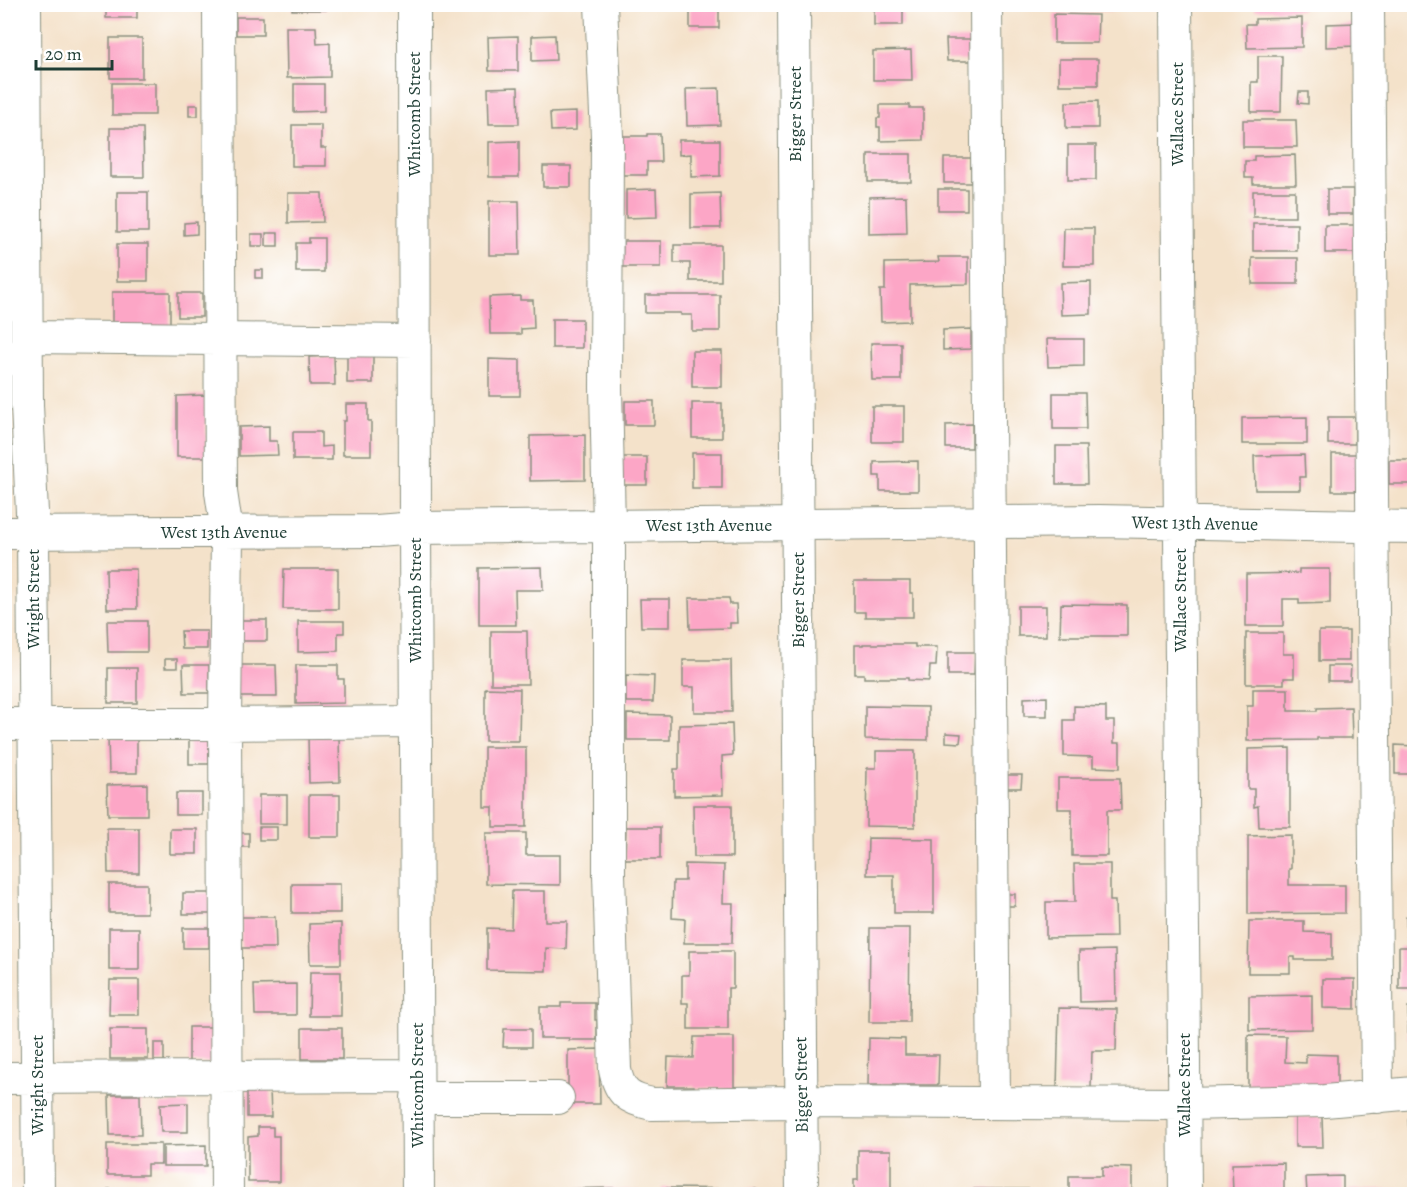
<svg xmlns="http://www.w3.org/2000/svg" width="1419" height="1199" font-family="Alegreya,serif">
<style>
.building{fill:#fca6c6}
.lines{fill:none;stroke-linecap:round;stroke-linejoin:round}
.minor-casing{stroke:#8a907f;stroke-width:34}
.minor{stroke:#fff;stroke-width:32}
.labels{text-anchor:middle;stroke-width:6;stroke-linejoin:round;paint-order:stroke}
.street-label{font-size:18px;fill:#1f3d34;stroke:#fff}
</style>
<rect width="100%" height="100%" fill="#fff"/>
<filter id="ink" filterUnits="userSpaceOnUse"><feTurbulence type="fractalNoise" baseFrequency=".0167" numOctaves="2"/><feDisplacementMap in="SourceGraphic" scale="12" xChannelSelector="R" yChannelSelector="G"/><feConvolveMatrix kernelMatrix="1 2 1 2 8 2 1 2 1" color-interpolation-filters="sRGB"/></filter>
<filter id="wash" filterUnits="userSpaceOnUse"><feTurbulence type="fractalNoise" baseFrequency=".008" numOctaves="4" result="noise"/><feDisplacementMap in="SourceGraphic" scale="24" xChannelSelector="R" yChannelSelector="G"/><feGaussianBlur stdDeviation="1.35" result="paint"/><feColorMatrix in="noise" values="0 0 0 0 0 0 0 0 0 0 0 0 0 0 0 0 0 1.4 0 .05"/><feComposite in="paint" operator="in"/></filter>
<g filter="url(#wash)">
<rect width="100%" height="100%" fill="#f4e2ca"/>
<g id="blocks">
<!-- building -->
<path class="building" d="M106,4H137V18H106Z
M292,4H326V10H292Z
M690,4H719V28H690Z
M874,4H903V25H874Z
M1072,4H1112V11H1072Z
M1255,4H1303V10H1255Z
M1054,14L1098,15L1097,43H1054Z
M236,17H263V35H236Z
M1302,18V47L1247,48L1246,24H1255V19Z
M1357,23L1358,46L1326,47V24Z
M286,27H316L317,44L330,43V77L287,78Z
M555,35L556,60L532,61V36Z
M518,36V71H489L488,37Z
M110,38H142V78H110Z
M946,39H970L971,61H947Z
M911,50L912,80H873V51Z
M1258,56H1282L1281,112H1251V82H1258Z
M1059,59H1098V85H1059Z
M112,83H155V115H112Z
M294,84H324V111L294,112Z
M518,87L519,124H489L488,88Z
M719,88L720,125L687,126L686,89Z
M1299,92H1308V104L1298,103Z
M1098,101V128H1066V102Z
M189,105H198V116H189Z
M880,105H909V108H923V140L880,141V127H877V118H880Z
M576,112V130L551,131L550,113Z
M1243,120H1296L1297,147H1243Z
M292,125H321V148H326V166H292Z
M110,128H143L144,177H110Z
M647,134H660L661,162H647V175H623V163H621V136H647Z
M679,140H720V176L691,177V154L679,155Z
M519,141V177H489V142Z
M1068,145H1096V180H1068Z
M868,154H911V182H868Z
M1295,155L1296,184H1253V178H1245V161H1254V156Z
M944,158H971V183H944Z
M543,166H571V187H543Z
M656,189L657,217L626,218V190Z
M938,189H967V210H938Z
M1327,189H1353V214H1327Z
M1253,191H1295V217H1253Z
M117,192H148V232H117Z
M288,193H322L323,222L288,223Z
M720,193L721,228H691V194Z
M906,196L907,233L869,234V197Z
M489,201H519L520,255H489Z
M197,222V234L184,235V223Z
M1253,224H1297V251H1253Z
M1325,225H1355V253H1325Z
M1064,228H1094V266H1063Z
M266,233H278V246H266Z
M251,234H263V246H251Z
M309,238H324V272H296V243H309Z
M623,241H661V267H622Z
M117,244H148V281H117Z
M674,245H721V281H690V263H674Z
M938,257H968V284L910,285V321L881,322L880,290H885V263L939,262Z
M1252,258H1298V284H1252Z
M255,270H263V278H255Z
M1091,282V314L1061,315L1060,283Z
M112,292H170V328H112Z
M178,293H202V317H178Z
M645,295H720V331H692V315H681V313H645Z
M520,296V300H533L534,328L521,329V334H490L489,297Z
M552,319H582V348H552Z
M971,329V349L943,350V330Z
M1047,339H1084V366L1048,367Z
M871,343H901V380H872Z
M347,350H373V383H347Z
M692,351H722V387H692Z
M334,356L335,385H310L309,357Z
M489,359L520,360V396H489Z
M1053,393H1085L1086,429H1053Z
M206,395V457H177V396Z
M625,401H654V425H625Z
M692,403H722V438H692Z
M346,404H368V421H371V455H343V421H346Z
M872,406H904V442H872Z
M1307,417V444H1242V418Z
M1328,417H1355V444H1328Z
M972,424V448H946V425Z
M269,426V441H277L278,455L239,456V427Z
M293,432H321V447L332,446V460H293Z
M585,435V480L530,481V436Z
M1056,446H1086L1087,484H1056Z
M692,453H722V488H692Z
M1332,454H1358V491H1332Z
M1304,455L1305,477H1300V490H1255L1254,456Z
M622,457H647V485H621Z
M1389,460H1413V484H1389Z
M918,461V491H880V476H874V462Z
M542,567L543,590H515L516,625H479V568Z
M106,569H136L137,609H107Z
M284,569H338V609H283Z
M1299,569H1330V603L1299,604V599H1283V626H1246V574L1299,573Z
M854,581H910V593H913V617H865V612H854Z
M689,598H729L730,604H736L737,623H730V628L690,629Z
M640,599H670V627H641Z
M1061,604L1127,605V636H1060Z
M1018,606H1046V636H1018Z
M239,620H267V641H239Z
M107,621H147V652H108Z
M298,621H344V633H338V651L298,652Z
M181,631H207V649H182Z
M491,631H527L528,684H491Z
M1319,631H1349V661H1319Z
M1246,633H1283V654H1294V678H1284V684H1246Z
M863,644H915V647H937L936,666H930L929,681L908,680V678H864V674H855V645H863Z
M948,652H975L974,675H948Z
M165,659H177V668H165Z
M683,660H731L732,712H694V687H683Z
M183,665H209V693H184Z
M236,665H276L277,697H236Z
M296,665H338V679H344V703L296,704Z
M1328,666H1351L1350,681H1328Z
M108,668H137V703H108Z
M626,675L654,676L653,702H626Z
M485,688L520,689L519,741H485Z
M1253,689H1288V711H1317V708L1351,707L1352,738H1317V740L1247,741V706H1253Z
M1047,697V716H1024V698Z
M865,706L928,707V740L865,739Z
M1074,706L1106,707V721H1114V743H1120V768L1093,767V757L1064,756V720H1074Z
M627,714L670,715V740H627Z
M732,724L733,755L722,756L723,795L674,796V769H679V725Z
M946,733L961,734L960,743L946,742Z
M308,736H339L340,782L309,783Z
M137,737V773H109L108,738Z
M189,739H209V764H189Z
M1395,745L1414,746V774H1395Z
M484,747H526V827H493V807H484Z
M1290,748V827H1259L1258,806L1254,807V789H1248V749Z
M876,751H915V827L866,826L867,768H876Z
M1007,775H1022L1021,788H1006Z
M1058,778H1120L1121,810H1107V856H1072V809H1058Z
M147,784V815H108L107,785Z
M176,793H202V815H176Z
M259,795H287V824H259Z
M309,795H340V837H309Z
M693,805H732V857H694Z
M259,827H277V840H259Z
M626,827H660V859H625Z
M107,828H139V873H108Z
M170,829H197V854H170Z
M237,833H249V847H237Z
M486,833H526V855H560V885L486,884Z
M1291,835V869H1289V885H1345V913L1248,914V836Z
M868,838L934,839V913H894V875H867Z
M685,864L724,865L723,903H733L732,943H684L685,919L672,918L673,881H685Z
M1074,864H1110V901H1115L1116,937L1046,938V902H1075Z
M109,884H147V913H109Z
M292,884H340V913H292Z
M512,891H545V921H567L566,949L546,948V971L487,970V928L511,929Z
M183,893H210V914H183Z
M1005,894H1015V906H1005Z
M241,917H275L276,948H241Z
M1406,917H1414V944H1407Z
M1249,921H1304V932L1332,933V960H1295V957H1290V973H1248Z
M341,923V964H310L309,924Z
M109,928H139V970H109Z
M183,928H209V948H183Z
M870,928H910L909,1022H869Z
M1399,947H1414V989H1399Z
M1115,950L1116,1001L1080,1002L1079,951Z
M689,951H733V988H728V1029H688V1003H682V975H689Z
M310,972H341V1016H309Z
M1323,979H1355V1009L1323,1008Z
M110,980H139V1015H109Z
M296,984V1015H255L254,985Z
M1312,995V1029L1249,1030V996Z
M561,1003H595V1020H597V1040H569V1038H540V1007H561Z
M1059,1008L1117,1009L1116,1051H1092L1091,1089L1057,1088Z
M1408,1008H1414V1038H1408Z
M189,1027H211V1063H189Z
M302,1028H342V1059H302Z
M110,1029H148V1059H110Z
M504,1029H531V1047H503Z
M1248,1035L1286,1036L1285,1062L1306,1063V1054L1337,1055V1088L1248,1087Z
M694,1037H734V1089L694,1088V1086H667L668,1057L693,1058Z
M869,1038L905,1039V1055H939L938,1085H868Z
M154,1043H164V1061H154Z
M599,1049L600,1104H568V1050Z
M247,1088H270L271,1117H247Z
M109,1095H140L141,1135H110Z
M188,1103V1132H161L160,1104Z
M1295,1117H1322L1323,1147H1295Z
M1408,1120H1414V1131L1409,1132Z
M258,1127H273V1136H279V1182H248V1137L258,1136Z
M107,1144H161V1164H147V1175H107Z
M206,1145V1166H163V1146Z
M858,1150H891V1194H854V1180H858Z
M1284,1163V1194H1233L1232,1164Z
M1102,1167L1132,1168V1194H1069V1176H1102Z
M1343,1176V1194H1307L1306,1177Z
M613,1188V1190H641V1194H554V1189Z
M662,1188L756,1189V1194H662Z
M108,1189L138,1190V1194H108Z
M974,1189H1040L1041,1194H974Z
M1402,1189V1194H1349V1190Z"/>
</g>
</g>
<g filter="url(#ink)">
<use href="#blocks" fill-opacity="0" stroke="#8a907f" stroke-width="1.5"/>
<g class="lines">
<!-- minor casing -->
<g class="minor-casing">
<path id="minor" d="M25,4L27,405L33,534L38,1194
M219,4L221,492L227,532L225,724L227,1194
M414,4L415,528L418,1194
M601,4L607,136L606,388L609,526V874L615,1070C620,1094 629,1099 652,1104L801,1102L1184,1104L1325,1101L1414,1093
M794,4L802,1194
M986,4L994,1103
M1176,4L1185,1194
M1368,4L1377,1097
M27,337L415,341
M4,533L377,531L415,528L1099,521L1414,527
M4,724H225L415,722
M4,1078L417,1076
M417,1098H558"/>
</g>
<!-- minor -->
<use href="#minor" class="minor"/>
</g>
</g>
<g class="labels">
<!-- street labels -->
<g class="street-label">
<text transform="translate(414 114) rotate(-90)" y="6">Whitcomb Street</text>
<text transform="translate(795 114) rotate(-90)" y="6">Bigger Street</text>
<text transform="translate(1177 114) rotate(-90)" y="6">Wallace Street</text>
<text transform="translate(1195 523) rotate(1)" y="6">West 13th Avenue</text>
<text x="709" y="531">West 13th Avenue</text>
<text x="224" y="538">West 13th Avenue</text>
<text transform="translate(33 599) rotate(-90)" y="6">Wright Street</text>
<text transform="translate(415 600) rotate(-90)" y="6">Whitcomb Street</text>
<text transform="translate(798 600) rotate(-90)" y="6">Bigger Street</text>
<text transform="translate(1180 600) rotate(-90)" y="6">Wallace Street</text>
<text transform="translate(37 1085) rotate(-90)" y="6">Wright Street</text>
<text transform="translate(417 1085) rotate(-90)" y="6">Whitcomb Street</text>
<text transform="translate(801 1085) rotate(-91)" y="6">Bigger Street</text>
<text transform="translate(1184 1085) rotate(-90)" y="6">Wallace Street</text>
</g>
</g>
<!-- margin -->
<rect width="1419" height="1199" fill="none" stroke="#fff" stroke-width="24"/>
<!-- scale -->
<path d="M36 60v9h76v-9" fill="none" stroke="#1f3d34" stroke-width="3"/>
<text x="45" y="60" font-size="18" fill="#1f3d34" stroke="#ffffff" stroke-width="4.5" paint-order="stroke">20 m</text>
</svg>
